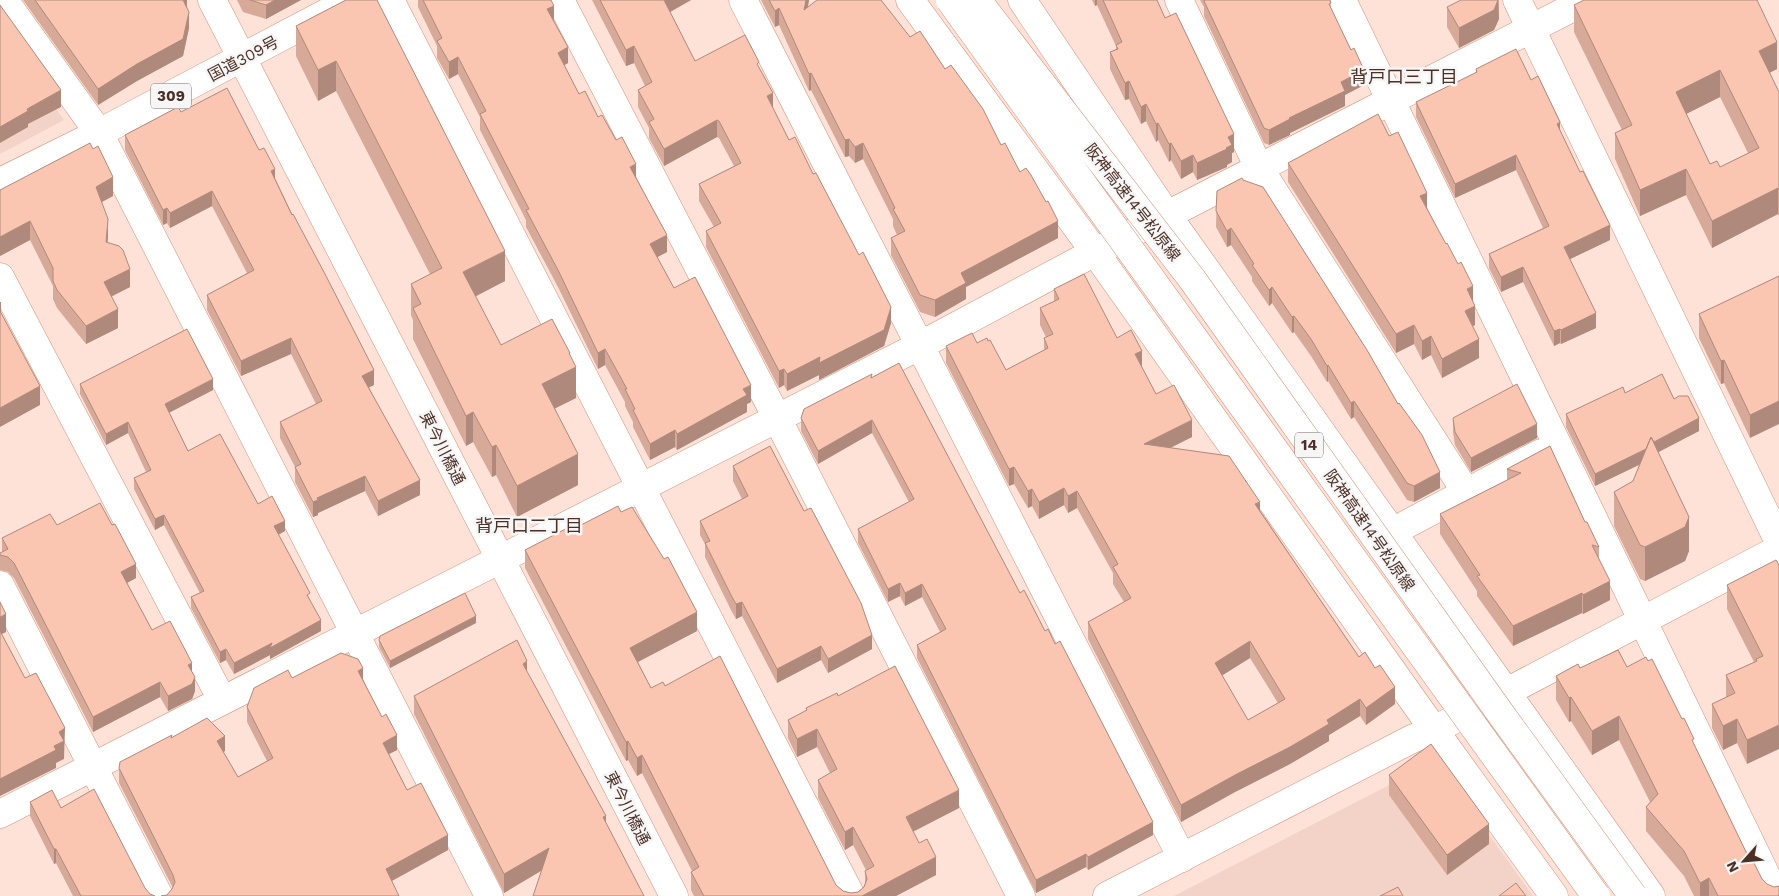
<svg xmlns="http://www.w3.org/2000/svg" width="1779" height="896" font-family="'Work Sans','Noto Sans JP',sans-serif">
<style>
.built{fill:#f3d3c7}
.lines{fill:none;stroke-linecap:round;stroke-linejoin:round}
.street-casing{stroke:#d5927a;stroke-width:29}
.secondary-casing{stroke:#d5927a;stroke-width:29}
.highway-casing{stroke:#d5927a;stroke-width:29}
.street{stroke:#fff;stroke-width:28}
.secondary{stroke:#fff;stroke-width:28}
.highway{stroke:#fff;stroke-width:28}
.highway-bridge-casing{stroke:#d5927a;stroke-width:29;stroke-linecap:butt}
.highway-bridge{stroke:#fff;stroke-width:28}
.wall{fill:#d7a998;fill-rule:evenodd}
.shaded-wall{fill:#af8a7c}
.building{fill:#fac5b1;stroke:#af8a7c;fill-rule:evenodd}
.labels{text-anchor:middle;stroke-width:5;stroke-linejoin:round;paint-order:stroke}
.shield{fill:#f6f6f6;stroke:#7f6b64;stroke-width:1}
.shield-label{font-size:15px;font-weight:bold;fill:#4c3026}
.street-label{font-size:16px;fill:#4c3026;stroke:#f6f6f6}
.neighbourhood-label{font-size:18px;fill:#4c3026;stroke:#f6f6f6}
</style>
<rect width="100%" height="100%" fill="#fee1d7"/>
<!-- built -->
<path class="built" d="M0,30L64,120L0,154Z
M1436,761L1533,896H1174Z"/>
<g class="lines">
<!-- street casing -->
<g class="street-casing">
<path id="street" d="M4,0L99,133L489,896
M212,0L674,896
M390,0L851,896
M560,0L777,418L1021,896
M743,0L1182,858
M910,0L1095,252L1434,730L1554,896
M1179,0L1259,168L1466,492
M1342,0L1776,896
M1517,0L1779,542
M1101,249L1587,0
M0,277L222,700
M1392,532L1541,453
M0,585L159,896"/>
</g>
<!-- secondary casing -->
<g class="secondary-casing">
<path id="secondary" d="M1022,0L1167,215L1651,896
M0,814L921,345L1095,252
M1107,896L1412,739L1434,730L1779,549"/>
</g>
<!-- highway casing -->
<g class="highway-casing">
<path id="highway" d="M0,182L99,133L351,0"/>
</g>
<!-- street -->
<use href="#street" class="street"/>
<!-- secondary -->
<use href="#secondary" class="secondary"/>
<!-- highway -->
<use href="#highway" class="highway"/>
<!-- highway-bridge casing -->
<g class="highway-bridge-casing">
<path id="highway-bridge" d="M950,0L1596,896
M977,0L1192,279L1498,710L1633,896"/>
</g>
<!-- highway-bridge -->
<use href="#highway-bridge" class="highway-bridge"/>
</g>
<!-- wall -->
<path class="wall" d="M23,0H187V7L189,28L183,56L137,81L98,105Z
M237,0H301L266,19L243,12Z
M346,0L505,281L475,296L501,345L570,356L576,398L555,408L578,485L517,517L496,475L492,477L473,442L466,446L413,339V320L411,315V284L430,274L336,91L318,101L296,56V26Z
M418,0H551L554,21L568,63L564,65L579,94L598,117L636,178L667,252L657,257L674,288L751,402L747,404V412L677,450L675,447L650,460L633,427V422L625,406V402L605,365L598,369L558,287L526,227V220L480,130V117L458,74L449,79L437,58V46L418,7Z
M592,0H691L670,12L695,61L759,68L773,109L789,140L891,323L884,346L819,380V375L787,391L784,385L779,388L706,247V231L714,227L699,201V184L734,166L719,138L717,137L664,166L649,138V128L638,107V90L645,86L634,63L626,66Z
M761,0H809L808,7L910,37L945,69L1020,172L1058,238L966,287V299L935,317L920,312L891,255V238L897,235L893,226V219L863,159L855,163L849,156L845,157L811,90L809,91L779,25L775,27Z
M1092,0H1157L1165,18L1234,152L1232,153V162L1227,165V167L1197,180L1193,172L1181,179L1171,160L1169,162L1158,140L1156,142L1146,121L1141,124L1129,99L1125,100L1110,69V52L1116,49V46L1097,5L1095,6Z
M1200,0H1330L1331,9L1364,85L1345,95V106L1290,133V135L1269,145L1264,143L1204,16V7Z
M1499,0V19L1494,30L1459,48L1447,27V7Z
M1574,5L1777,69L1769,73L1779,92V216L1778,214L1712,248L1686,195L1640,216L1615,159V133L1622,130L1574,32ZM1720,97L1748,153L1720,167L1710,164L1686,114Z
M1476,69L1531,80L1560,131L1610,240L1570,259L1596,328L1561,344L1560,343L1554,346L1523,282L1501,292L1489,268V254L1543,228L1516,170L1455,198L1416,117V102L1476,73Z
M125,135L259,150L275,178L374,385L369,387L420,495L378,516L365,491L318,513V515L313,517L295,482V467L280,438V422L316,404L291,354L241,376L207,310V295L247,273L212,206L170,228L167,223L163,225L125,150Z
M1288,163L1427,210L1473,300L1475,325L1473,326L1479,358L1442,378L1431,355L1422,360L1414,344L1396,353L1288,182Z
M0,190L113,196L102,202L108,237L107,243L130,287L111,297L118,328L86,344L57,308L53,299V286L30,240L0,256Z
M1217,191L1440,488L1414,502L1407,500L1354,417L1351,419L1328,381L1327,382L1311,356L1294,332L1292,333L1272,303L1269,306L1252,281V277L1231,245L1227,247L1216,227Z
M1779,276L1750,438L1724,383L1721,384L1699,338V314Z
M1054,289L1117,338L1142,367L1156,394L1192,437L1170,448L1260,510L1359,657L1395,704L1366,725L1360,716L1329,735V741L1290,764L1235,792L1181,822L1088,639V622L1124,602L1113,584V573L1077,508L1068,513L1064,505L1039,519L1032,506L1028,508L1014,484L1009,486L946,363V346L977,343L1006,370L1044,350V338L1046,337L1040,325V308L1054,301ZM1250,658L1278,703L1248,720L1222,675Z
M872,377L1045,631L1153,835L1088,870L1086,867L1036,893L917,658V645L940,632L922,597L905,606L900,596L888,602L858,543V529L909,502L872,433L818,464L801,431V418Z
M80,384L213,390L169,412L188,451L258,504L285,531L278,535L310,600L321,631L270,659V655L234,674L226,660L220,663L191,608V597L200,593L164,525L155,530L134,489V478L146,472L128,433L106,445L80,394Z
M1625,393L1674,399L1699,431L1658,452L1689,551L1685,561L1645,581L1640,579L1614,526V492L1633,481L1639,465L1595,486L1566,427V414Z
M1453,418L1537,438L1471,472L1455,445L1453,432Z
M1550,446L1585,522L1599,547V558L1610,600L1583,614L1582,613L1513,646L1477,596V591L1440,534V514L1507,480V469Z
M733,466L872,649L828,673L821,660L777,683L742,616L736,619L732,612L705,557V544L700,535V521L742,499L733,481Z
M621,512L697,631L638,662L651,688L665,686L836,885L843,891L851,893L858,892L864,887L865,883V871L866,870L853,845L845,850L818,798V780L830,773L817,747L797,757L788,738V720L806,711V708L838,696L959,808L913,832L936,875L896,896H694L691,890V872L692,871L642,773L637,776L628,760L626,761L525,568V550L581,525Z
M57,525L136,578L127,583L152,630L192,672L195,691L192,699L168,711L160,697L93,732L14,578L8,572L0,570V553L2,552V538Z
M1779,565L1747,764L1737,743L1723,750L1712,728V704L1726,697V675L1754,662L1727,609V585Z
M476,623L390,668L379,647V640Z
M1627,667L1694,745L1748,856L1762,879L1779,896H1694L1684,876L1646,831V807L1650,802L1619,740L1592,755L1571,721L1569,722L1556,700V676L1580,668Z
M527,672L541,871L504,893L414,714V696Z
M292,678L363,679L397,750L389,754L407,790L448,850L392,881L167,895L173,888L119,783V768L172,737L225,751L223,752L238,777L267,761L247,722V707Z
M1389,775L1489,844L1447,875L1389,795Z
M30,802L61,808L150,894L155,896H73L56,863L54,864L30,816Z"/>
<!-- shaded-wall -->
<path class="shaded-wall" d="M181,0H187V9Z
M275,0H301L266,19V5Z
M663,0H691L663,16Z
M806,0H809L804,27V10Z
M1095,0H1097V5L1095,6Z
M1498,0L1499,19L1494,30L1459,48V28Z
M554,6V22L547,9Z
M779,8V25L775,27V11Z
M189,12V28L183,56L137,81L98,105V89Z
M1777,42V69L1759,78V51Z
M634,46V63L626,66V50Z
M568,47V63L558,69V53Z
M458,57V74L449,79V62Z
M336,61V91L318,101V70Z
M1364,70V85L1345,95V106L1290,133V135L1269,145V130L1289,118L1341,82Z
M1720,70V97L1676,119V92Z
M811,73V90L809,91V74Z
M1129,81V99L1125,100V83Z
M61,90V107L28,124V127L0,143V127L27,109Z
M773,93V109L767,96Z
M1146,104V121L1141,124V107Z
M717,120V137L664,166V149Z
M1560,122V137L1557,124Z
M1158,123V140L1156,142V124Z
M1234,134V152L1232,153V162L1227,165V167L1197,180V163L1228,137Z
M849,139V156L845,157V140Z
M863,143V159L855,163V147Z
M1171,143V160L1169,162V144Z
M1193,155V172L1181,179V161Z
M1516,155V170L1455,198V184Z
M636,164V180L630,167Z
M275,169V184L271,171Z
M1686,169V195L1640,216V190Z
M113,177V196L96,205V187Z
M1778,188V214L1712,248V221Z
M212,191V206L170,228V213Z
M1427,193V212L1420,196Z
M167,208V223L163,225V210Z
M108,219V237L106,261V242Z
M30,221V240L0,256V237Z
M1058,221V238L966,287V299L935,317V300L961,273Z
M1610,225V240L1564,262V247Z
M1231,228V245L1227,247V231Z
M667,235V252L650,261V244Z
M505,251V281L463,303V272Z
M1523,267V282L1501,292V277Z
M130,269V287L104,300V282Z
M1473,286V305L1467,289Z
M1272,287V303L1269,306V290Z
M0,302H1V320L0,321Z
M1475,306V325L1465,330V311Z
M891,307V323L884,346L819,380V375L787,391V374Z
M118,309V328L86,344V326Z
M1596,313V328L1561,344V330Z
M1294,316V332L1292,333V317Z
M1414,325V344L1396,353V334Z
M1560,329V343L1554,346V331Z
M1431,336V355L1422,360V341Z
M291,338V354L241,376V361Z
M1479,339V358L1442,378V359Z
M605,349V365L598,369V353Z
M1142,351V368L1135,354Z
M569,353H570V370L576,367V398L542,415V384Z
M1724,360V383L1721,384V361Z
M1328,365V381L1327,382V366Z
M784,369V385L779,388V371Z
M374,370V385L362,391V376Z
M213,379V390L165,415V404Z
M751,385V402L747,404V412L677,450V434L743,389Z
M40,386V405L0,427V408Z
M1354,401V417L1351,419V403Z
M1779,401V424L1750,438V415Z
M473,412V442L466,446V416Z
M1699,418V431L1653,455V458L1595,486V474Z
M872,420V433L818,464V451Z
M1192,420V437L1144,461V444Z
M128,422V433L106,445V434Z
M1537,424V438L1471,472V458Z
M675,430V447L650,460V444Z
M496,445V475L492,477V447Z
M578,454V485L517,517V486Z
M1014,467V484L1009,486V469Z
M1440,472V488L1414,502V486Z
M365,476V491L318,513V515L313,517V502L317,498Z
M420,480V495L378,516V501Z
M1064,488V505L1039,519V502Z
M1032,489V506L1028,508V491Z
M1077,491V508L1068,513V496Z
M1260,502V518L1255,504Z
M164,515V525L155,530V519Z
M1689,517V551L1685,561L1645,581V547Z
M285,521V531L274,537V526Z
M136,564V578L121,586V572Z
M1610,581V600L1583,614V595Z
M900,583V596L888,602V589Z
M922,584V597L905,606V593Z
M1582,593V613L1513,646V626Z
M742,602V616L736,619V604Z
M697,612V631L630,666V648Z
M6,614V632L0,635V617Z
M476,616V623L390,668V661Z
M321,620V631L270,659V655L234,674V663L272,643Z
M872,635V649L828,673V659Z
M1250,641V658L1215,680V663Z
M821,646V660L777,683V669Z
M226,649V660L220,663V652Z
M527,661V680L523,664Z
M192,663V677L188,665Z
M363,668V683L358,671Z
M195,677V691L192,699L168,711V696Z
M160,682V697L93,732V717Z
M1395,687V704L1366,725V708Z
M1571,697V721L1569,722V698Z
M1360,699V716L1329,735V741L1290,764L1235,792L1181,822V805L1327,720Z
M1619,716V740L1592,755V731Z
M1737,719V743L1723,750V726Z
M1779,725V749L1747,764V740Z
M65,728L64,759L56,763V768L0,796V779L54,746L59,732Z
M817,729V747L797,757V739Z
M397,735V750L383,757V743Z
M225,736V751L217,755V741Z
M628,741V760L626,761V742Z
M642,755V773L637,776V758Z
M959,790V808L906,835V817Z
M606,816V834L603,817Z
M1153,822V835L1088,870V857Z
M1489,824V844L1447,875V855Z
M853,827V845L845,850V832Z
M448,835V850L386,884V869Z
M549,848V866L504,893V874Z
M54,849H56V863L54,864Z
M1086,854V867L1036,893V880Z
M936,857V875L896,896H862Z
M1709,878V896H1700V883Z"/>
<!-- building -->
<path class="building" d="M35,0H183L189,12L183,39L137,64L98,89Z
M250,0H275L266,5Z
M346,0H377L505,251L463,272L501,345L552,319L570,353H569L576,367L542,384L578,454L517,486L496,445L492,447L473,412L466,416L413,308L421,304L411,284L442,268L336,61L318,70L296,26Z
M423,0H551L554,6L547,9L568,47L558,53L579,94L585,91L598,117L602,115L616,140L622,137L636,164L630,167L667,235L650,244L674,288L695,277L751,385L743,389L747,395L677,434L675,430L650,444L633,410L635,409L625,389H627L605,349L598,353L558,270L526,210L529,209L480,114L486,111L458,57L449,62L437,41L442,38Z
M600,0H664L695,61L745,35L759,62L757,64L773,93L767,96L789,140L795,137L813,174L816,173L859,255L863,252L891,307L884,330L819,363L820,357L787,374L784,369L779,371L706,231L721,223L699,184L741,163L719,121L717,120L664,149L649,122L654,119L638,90L652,82L634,46L626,50Z
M769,0H806L804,10L817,0H881L910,37L920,31L945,69L951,65L983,109L1001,145L1005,143L1020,172L1026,168L1031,175L1046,202L1048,201L1058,221L961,273L966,283L935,300L920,295L891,238L905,231L893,209L895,208L863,143L855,147L849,139L845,140L811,73L809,74L779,8L775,11Z
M1103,0H1157L1165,18L1176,13L1234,134L1228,137L1232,145L1226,148L1227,149L1197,163L1193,155L1181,161L1171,143L1169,144L1158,123L1156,124L1146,104L1141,107L1129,81L1125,83L1110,52L1118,49L1116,45L1122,42Z
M1205,0H1330L1331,3L1329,4L1351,50L1354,48L1364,70L1341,82L1345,91L1289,118L1290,119L1269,130L1264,128L1204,1Z
M1461,0H1498L1494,10L1459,28L1447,7Z
M1584,0H1757L1777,42L1759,51L1779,92V190L1778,188L1712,221L1686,169L1640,190L1615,133L1632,125L1574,5ZM1720,70L1759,148L1720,167L1717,161L1710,164L1676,92Z
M0,5L61,90L27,109L28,111L0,127Z
M1516,49L1531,80L1538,76L1560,122L1557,124L1580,172L1583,171L1610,225L1564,247L1596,313L1561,330L1560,329L1554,331L1523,267L1501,277L1489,254L1549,226L1516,155L1455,184L1416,102L1477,72L1476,69Z
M227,88L259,150L264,148L275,169L271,171L292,215L293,214L325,274L374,370L362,376L420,480L378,501L365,476L317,498L318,500L313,502L295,467L301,464L280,422L322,401L291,338L241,361L207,295L254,270L212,191L170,213L167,208L163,210L125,135L178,107L181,112Z
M1378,114L1389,136L1398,132L1427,193L1420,196L1446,244L1447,243L1458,264L1461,262L1473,286L1467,289L1475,306L1465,311L1479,339L1442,359L1431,336L1422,341L1414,325L1396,334L1288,163Z
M90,143L93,149L98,146L113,177L96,187L108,219L106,242L119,246L123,250L130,269L104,282L118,309L86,326L57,290L53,281V268L30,221L0,237V190Z
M1242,178L1243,180L1263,187L1367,350L1398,404L1399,403L1422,435L1440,472L1414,486L1407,483L1354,401L1351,403L1328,365L1327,366L1311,339L1294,316L1292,317L1272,287L1269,290L1252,265L1254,264L1231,228L1227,231L1216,211L1217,191Z
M1084,274L1117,338L1131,330L1142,351L1135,354L1156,394L1174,385L1192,420L1144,444L1229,456L1260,502L1255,504L1359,657L1365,652L1375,668L1380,665L1395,687L1366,708L1360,699L1327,720L1329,724L1290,747L1235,775L1181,805L1088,622L1131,598L1113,567L1118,564L1077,491L1068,496L1064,488L1039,502L1032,489L1028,491L1014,467L1009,469L946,346L972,333L977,343L987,338L988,341L990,340L1006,370L1048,348L1044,338L1053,334L1040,308L1059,299L1054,289ZM1250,641L1285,699L1248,720L1215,663Z
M1779,276V401L1750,415L1724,360L1721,361L1699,314Z
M0,311L40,386L0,408Z
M187,329L213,379L165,404L188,451L220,434L258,504L272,496L285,521L274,526L310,593L307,595L321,620L270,648L272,643L234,663L226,649L220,652L191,597L204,591L164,515L155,519L134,478L151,470L128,422L106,434L80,384Z
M899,363L1020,593L1024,590L1045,631L1048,629L1055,644L1060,641L1153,822L1088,857L1086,854L1036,880L917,645L946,629L922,584L905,593L900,583L888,589L858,529L914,499L872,420L818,451L801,418L804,409L872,374L871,378Z
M1662,374L1674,399L1679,396H1688L1699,418L1654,442L1651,437L1646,449L1595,474L1566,414L1623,387L1625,393Z
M1517,384L1537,424L1471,458L1455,432L1453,418Z
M1651,437L1689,517L1685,527L1645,547L1640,545L1614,492L1633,481Z
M770,446L804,511L811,508L861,603L872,635L828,659L821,646L777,669L742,602L736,604L732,597L705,543L710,541L700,521L748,496L733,466Z
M1550,446L1585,522H1587L1599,547L1592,545L1610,581L1583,595L1582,593L1513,626L1477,576L1480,575L1440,514L1521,473L1507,469Z
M100,503L112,525L115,524L136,564L121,572L152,630L170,621L192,663L188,665L195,677L192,684L168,696L160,682L93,717L14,563L8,557L0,555V553L8,549L2,538L50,514L57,525Z
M618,506L621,512L632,507L664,559L668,557L697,612L630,648L651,688L663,682L665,686L720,656L836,885L843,891L851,893L858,892L864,887L867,879L865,871L874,866L853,827L845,832L818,780L837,769L817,729L797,739L788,720L807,710L806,708L837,693L838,696L895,666L959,790L906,817L919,843L927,839L936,857L862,896H704L691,872L699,867L642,755L637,758L628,741L626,742L525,550L579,522L581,525Z
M1776,560L1779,565V725L1747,740L1737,719L1723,726L1712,704L1735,693L1726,675L1757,661L1756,659L1763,656L1727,585Z
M465,593L476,616L390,661L379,640L380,636Z
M0,602L6,614L0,617Z
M0,631L25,678L36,673L65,728L59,732L64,741L54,746L56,750L0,779Z
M517,640L527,661L523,664L606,816L603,817L644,896H533L549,848L504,874L414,696Z
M1618,650L1627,667L1646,657L1648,661L1652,659L1682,719L1684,718L1694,739L1692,740L1748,856L1750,855L1762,879L1767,884L1774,887L1779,886V896H1718L1709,878L1700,883L1684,851L1646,807L1658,794L1619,716L1592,731L1571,697L1569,698L1556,676L1578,664L1580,668Z
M341,653L358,659L363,668L358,671L382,717L386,714L397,735L383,743L407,790L421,783L448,835L386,869L399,896H161L167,895L172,889L175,882L173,875L119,768L120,762L172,735L171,738L207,718L225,736L217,741L238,777L273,758L247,707L254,688L288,670L292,678Z
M1431,744L1489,824L1447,855L1389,775Z
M94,789L145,888L150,894L155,896H81L56,849H54L30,802L52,790L61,808Z
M1516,883L1526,896H1499Z
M1398,887L1403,896H1380Z"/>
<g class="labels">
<!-- shield labels -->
<g class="shield">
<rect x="151" y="83.5" width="40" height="25" rx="4"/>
<rect x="1295" y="432.5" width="28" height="25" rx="4"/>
</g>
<g class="shield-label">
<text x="171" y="101">309</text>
<text x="1309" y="450">14</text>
</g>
<!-- street labels -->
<g class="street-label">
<text transform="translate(243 58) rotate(-28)" y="6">国道309号</text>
<text transform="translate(1133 202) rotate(52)" y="6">阪神高速14号松原線</text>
<text transform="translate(443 448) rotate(63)" y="6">東今川橋通</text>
<text transform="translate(1370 530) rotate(55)" y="6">阪神高速14号松原線</text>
<text transform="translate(628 808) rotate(63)" y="6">東今川橋通</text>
</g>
<!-- neighbourhood labels -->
<g class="neighbourhood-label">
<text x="1404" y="83">背戸口三丁目</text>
<text x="529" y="532">背戸口二丁目</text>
</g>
</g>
<!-- north arrow -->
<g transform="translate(1744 861) rotate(243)" stroke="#f6f6f6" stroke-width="4" paint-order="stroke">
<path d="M0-4L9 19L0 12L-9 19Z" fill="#4c3026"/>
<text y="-8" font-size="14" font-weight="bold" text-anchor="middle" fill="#4c3026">N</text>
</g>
</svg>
